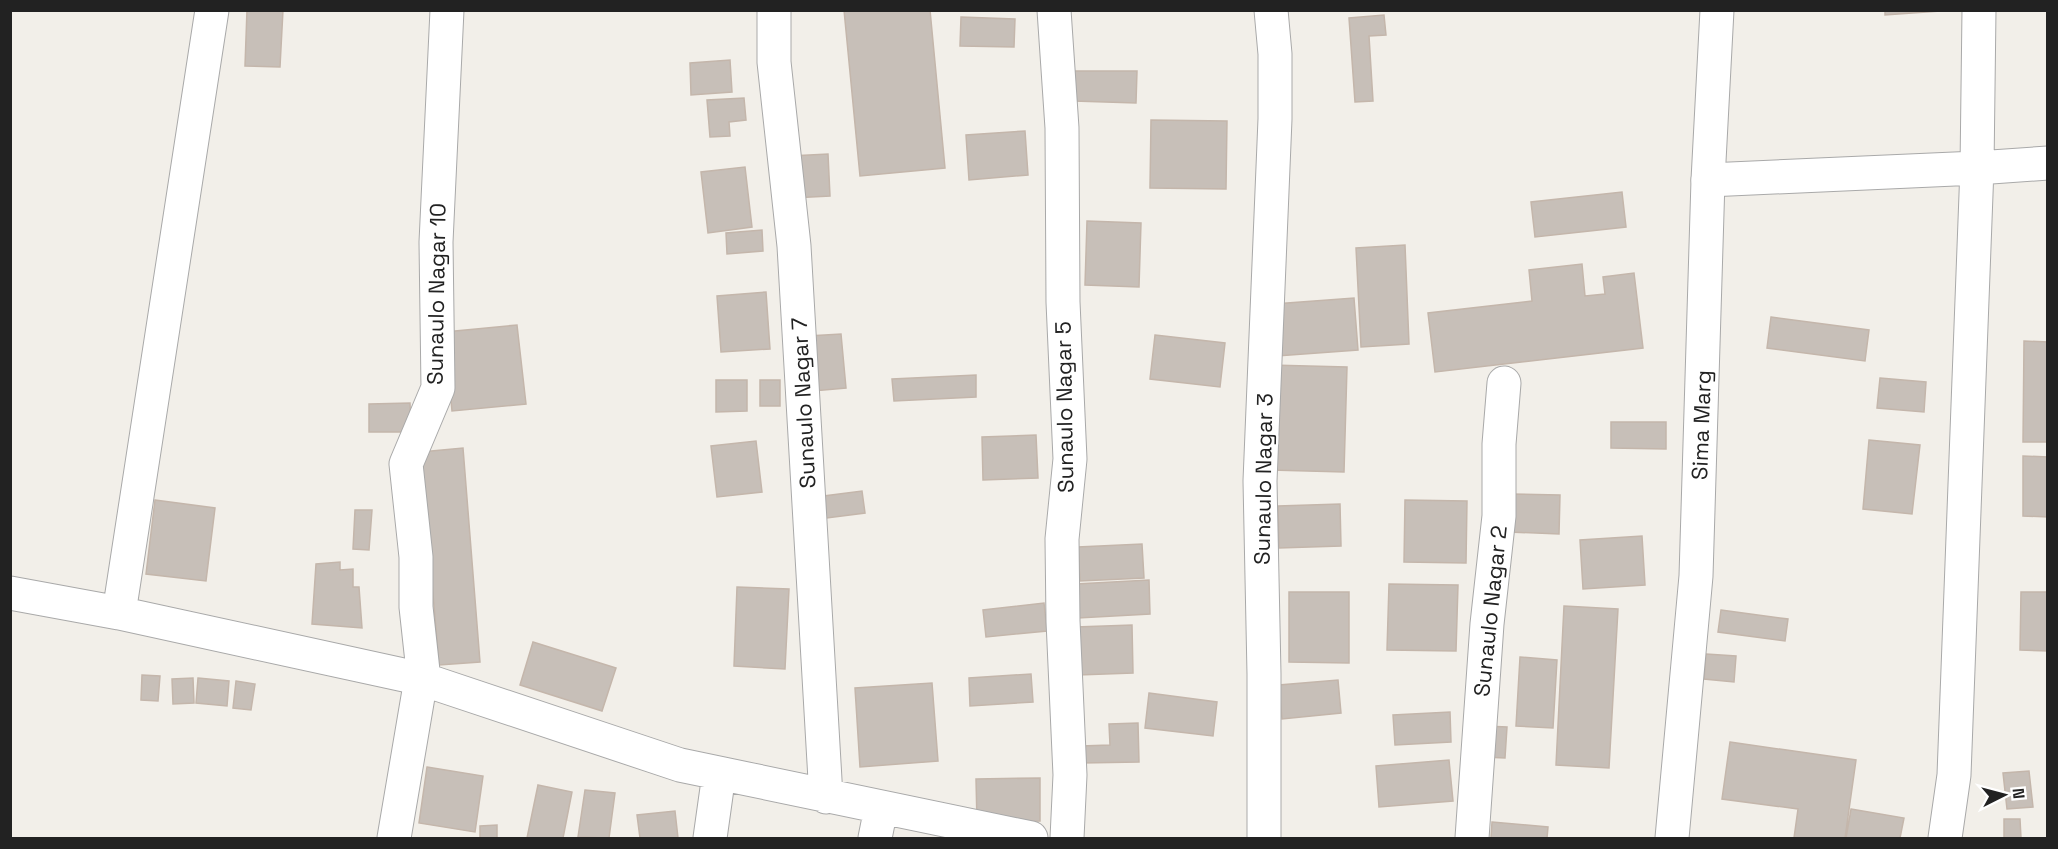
<svg xmlns="http://www.w3.org/2000/svg" width="2058" height="849" font-family="'Space Grotesk',sans-serif">
<style>
.building{fill:#c7bfb8;stroke:#c4b6ab;stroke-width:1.5}
.lines{fill:none;stroke-linecap:round;stroke-linejoin:round}
.minor-casing{stroke:#a9a9a9;stroke-width:35}
.tertiary-casing{stroke:#a9a9a9;stroke-width:35}
.minor{stroke:#fff;stroke-width:33}
.tertiary{stroke:#fff;stroke-width:33}
.labels{text-anchor:middle;stroke-width:4.5;stroke-linejoin:round;paint-order:stroke}
.street-label{font-size:22px;fill:#222;stroke:#fff}
</style>
<rect width="100%" height="100%" fill="#f2efe9"/>
<!-- building -->
<path class="building" d="M247,10H283L280,67L245,66Z
M844,10H930L945,168L860,176Z
M1885,10H1940V11L1885,15Z
M1384,15L1386,35L1369,36L1373,101L1355,102L1349,18Z
M961,17L1015,19L1014,47L960,46Z
M730,60L732,92L691,95L690,63Z
M1074,71H1137L1136,103L1074,101Z
M744,98L746,120L729,122L730,136L710,137L707,100Z
M1151,120L1227,121L1226,189L1150,188Z
M1025,131L1028,175L969,180L966,135Z
M828,154L830,196L792,198L790,156Z
M745,167L752,227L708,233L701,172Z
M1622,192L1626,227L1535,237L1531,202Z
M1087,221L1141,223L1139,287L1085,285Z
M762,230L763,251L727,254L726,233Z
M1405,245L1409,344L1361,347L1356,248Z
M1582,264L1585,296L1605,294L1603,277L1634,273L1643,348L1435,372L1428,313L1532,301L1529,270Z
M766,292L770,349L721,352L717,296Z
M1354,298L1358,350L1277,356L1274,304Z
M1771,317L1869,330L1865,361L1767,348Z
M517,325L526,404L452,411L445,332Z
M841,334L846,388L813,391L808,336Z
M1155,335L1225,343L1220,387L1150,379Z
M2024,341L2048,342V442H2023Z
M1269,365L1347,367L1344,472L1267,470Z
M976,375V397L894,401L892,379Z
M1880,378L1926,382L1924,412L1877,408Z
M716,380H747V411L716,412Z
M760,380H780V406H760Z
M410,403L411,432H369V404Z
M1611,422H1666V449L1611,448Z
M1036,435L1038,478L983,480L982,437Z
M1869,440L1920,445L1912,514L1863,509Z
M756,441L762,492L717,497L711,446Z
M463,448L480,662L439,665L421,452Z
M2023,456L2048,457V517L2023,516Z
M862,491L865,513L819,519L816,497Z
M1511,494L1560,495L1559,534L1509,532Z
M155,500L215,508L206,581L146,574Z
M1405,500L1467,501L1466,563L1404,562Z
M1340,504L1341,546L1279,548L1278,506Z
M355,510H372L369,550L353,549Z
M1642,536L1645,585L1583,589L1580,540Z
M1142,544L1144,578L1080,581L1078,547Z
M340,562V570L353,569V587H359L362,628L312,624L316,564Z
M1149,580L1150,614L1078,618L1076,584Z
M1389,584L1458,585L1456,651L1387,650Z
M737,587L789,589L785,669L734,666Z
M1289,592H1349V663L1289,662Z
M2021,592H2048V651L2020,650Z
M1044,603L1047,631L986,637L983,610Z
M1564,606L1618,609L1609,768L1556,765Z
M1721,610L1788,619L1785,641L1718,632Z
M1132,625L1133,673L1078,675L1076,627Z
M533,642L616,668L602,711L520,685Z
M1706,654L1736,656L1734,682L1704,679Z
M1520,657L1557,660L1553,728L1516,726Z
M1031,674L1033,702L970,706L969,678Z
M142,675L160,676L158,701L141,700Z
M193,678L194,703L173,704L172,679Z
M198,678L229,681L227,706L196,703Z
M1338,680L1341,713L1282,719L1279,685Z
M236,681L255,684L251,710L233,708Z
M932,683L938,761L860,767L855,688Z
M1149,693L1217,702L1213,736L1145,728Z
M1450,712L1451,742L1395,745L1393,715Z
M1138,723L1139,762L1082,763L1081,746L1110,745L1109,724Z
M1484,726L1507,727L1505,758L1483,757Z
M1730,742L1856,760L1845,838H1794L1798,809L1722,799Z
M1449,760L1453,801L1379,807L1376,766Z
M427,767L483,776L475,832L419,823Z
M2029,771L2033,807L2007,809L2003,773Z
M1040,778V821L977,822L976,779Z
M538,785L572,792L563,838H527Z
M585,790L615,793L609,838L578,837Z
M1851,809L1904,818L1900,838H1846Z
M675,811L678,838H640L637,815Z
M2004,819H2020L2021,838H2004Z
M1492,822L1548,827L1547,838H1491Z
M497,825V838H480V826Z"/>
<g class="lines">
<!-- minor casing -->
<g class="minor-casing">
<path id="minor" d="M774,10V62L794,246L826,797
M1054,10L1062,128L1063,302L1070,459L1062,539L1063,621L1070,775L1067,838
M1708,180L1977,168L2048,163
M10,593L119,613L422,679L680,765L1031,838
M119,613L212,10
M424,680L416,607V557L406,464L438,388L436,242L447,10
M394,838L421,679
M710,838L719,774
M875,838L881,808
M1264,838V674L1260,481L1275,119V54L1271,10
M1472,838L1487,624L1499,516V444L1504,383
M1945,838L1954,775L1977,168L1979,10"/>
</g>
<!-- tertiary casing -->
<g class="tertiary-casing">
<path id="tertiary" d="M1672,838L1696,576L1708,180L1717,10"/>
</g>
<!-- minor -->
<use href="#minor" class="minor"/>
<!-- tertiary -->
<use href="#tertiary" class="tertiary"/>
</g>
<g class="labels">
<!-- street labels -->
<g class="street-label">
<text transform="translate(436 294) rotate(-89)" y="8">Sunaulo Nagar 10</text>
<text transform="translate(803 403) rotate(-93)" y="8">Sunaulo Nagar 7</text>
<text transform="translate(1064 407) rotate(-91)" y="8">Sunaulo Nagar 5</text>
<text transform="translate(1701 425) rotate(-88)" y="8">Sima Marg</text>
<text transform="translate(1263 479) rotate(-89)" y="8">Sunaulo Nagar 3</text>
<text transform="translate(1490 611) rotate(-84)" y="8">Sunaulo Nagar 2</text>
</g>
</g>
<!-- border -->
<rect width="2058" height="849" fill="none" stroke="#222222" stroke-width="24"/>
<!-- north arrow -->
<g transform="translate(2004 795) rotate(84)" stroke="#ffffff" stroke-width="4.5" paint-order="stroke">
<path d="M0-4.5L10 22L0 15L-10 22Z" fill="#222222"/>
<text y="-9" font-size="16" font-weight="bold" text-anchor="middle" fill="#222222">N</text>
</g>
</svg>
